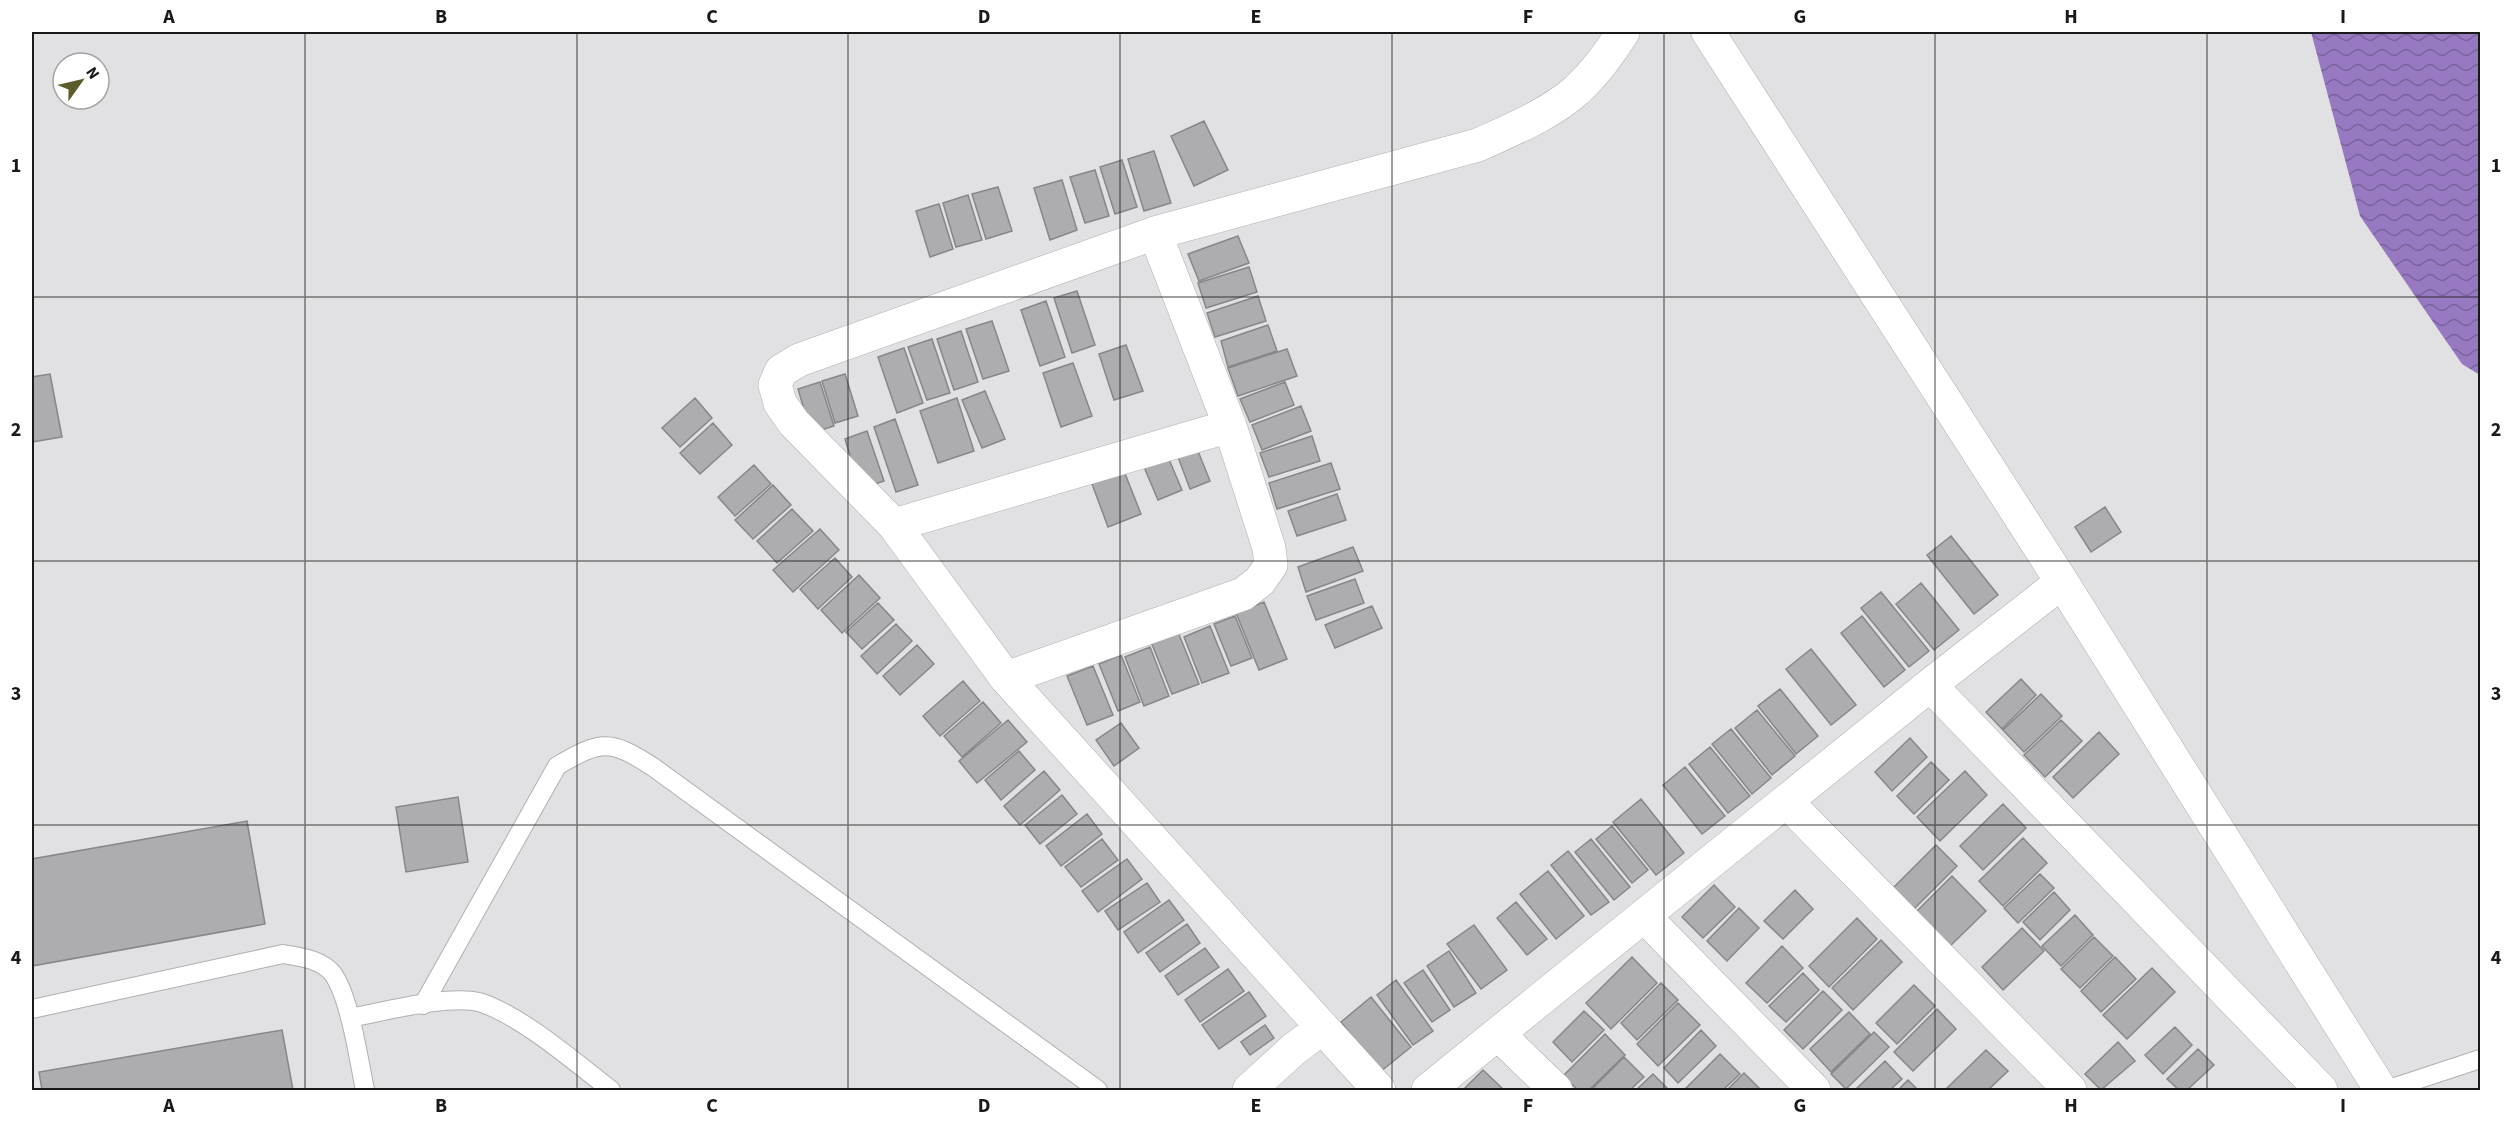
<svg xmlns="http://www.w3.org/2000/svg" width="2512" height="1122" font-family="'Source Sans 3',sans-serif">
<style>
.water{fill:url(#water-waves)}
.building{fill:#adacaf;stroke:#878689;stroke-width:1.5}
.lines{fill:none;stroke-linecap:round;stroke-linejoin:round}
.lane-casing{stroke:#b0afb2;stroke-width:20}
.street-casing{stroke:#b0afb2;stroke-width:34}
.lane{stroke:#fff;stroke-width:18}
.street{stroke:#fff;stroke-width:33}
.grid{fill:none;stroke:#19191a;stroke-width:1.5;stroke-opacity:0.55}
.neatline{fill:none;stroke:#19191a;stroke-width:2}
.grid-label{font-size:20px;text-anchor:middle;font-weight:bold;fill:#19191a}
</style>
<defs>
<pattern id="water-waves" width="16" height="10" patternUnits="userSpaceOnUse" patternTransform="scale(1.5)"><rect width="16" height="10" fill="#9779c2"/><path d="M0 5q4-4 8 0t8 0" fill="none" stroke="#7a629d"/></pattern>
</defs>
<rect width="100%" height="100%" fill="#e1e0e3"/>
<!-- water -->
<path class="water" d="M2311,32H2480V375L2462,364L2360,216Z"/>
<!-- building -->
<path class="building" d="M1204,121L1228,170L1194,186L1171,136Z
M1154,151L1171,203L1144,211L1128,159Z
M1122,160L1137,207L1115,214L1100,167Z
M1095,170L1109,216L1085,223L1070,177Z
M1062,180L1077,230L1050,240L1034,188Z
M998,187L1012,231L986,239L972,194Z
M968,195L982,240L956,247L943,203Z
M939,204L953,249L930,257L916,211Z
M1238,236L1249,263L1199,281L1188,254Z
M1249,267L1257,292L1206,308L1198,283Z
M1077,291L1095,345L1072,353L1054,298Z
M1258,296L1266,321L1215,337L1207,313Z
M1046,301L1065,357L1040,366L1021,310Z
M992,321L1009,371L983,379L966,329Z
M1268,325L1277,351L1228,367L1221,341Z
M961,331L978,382L954,390L937,339Z
M932,339L950,393L927,400L908,347Z
M1126,345L1143,391L1114,400L1099,354Z
M904,348L923,403L897,413L878,357Z
M1287,349L1297,376L1238,396L1228,368Z
M1073,363L1092,416L1061,427L1043,373Z
M50,374L62,437L32,442V377Z
M845,374L858,416L835,423L822,381Z
M820,382L834,426L811,433L798,389Z
M1285,382L1294,405L1250,422L1240,399Z
M985,391L1005,439L982,448L962,400Z
M695,398L712,418L680,447L662,428Z
M957,398L974,451L938,463L920,411Z
M1301,406L1311,431L1262,450L1252,425Z
M895,419L918,485L896,492L874,427Z
M713,423L732,445L700,474L680,453Z
M867,431L884,481L860,489L845,439Z
M1312,436L1320,461L1269,477L1260,453Z
M1194,441L1210,481L1190,489L1175,449Z
M1165,450L1182,490L1158,500L1141,460Z
M1120,461L1141,514L1108,527L1088,473Z
M1331,463L1340,489L1277,509L1269,483Z
M754,465L771,484L735,516L718,497Z
M773,485L791,505L753,539L735,520Z
M1337,494L1346,520L1297,536L1288,511Z
M2105,507L2121,532L2091,552L2075,527Z
M792,509L813,531L777,563L757,541Z
M820,529L839,550L793,592L773,570Z
M1951,536L1998,595L1974,614L1927,555Z
M1353,547L1363,571L1306,592L1298,567Z
M835,558L852,577L818,609L800,589Z
M859,575L880,598L842,633L821,610Z
M1355,579L1364,603L1316,620L1307,596Z
M1921,583L1959,630L1934,650L1896,604Z
M1881,592L1929,651L1909,667L1861,608Z
M1264,602L1287,659L1259,670L1236,613Z
M878,603L894,620L862,649L846,632Z
M1372,606L1382,628L1335,648L1325,625Z
M1235,616L1252,658L1231,666L1214,624Z
M1862,616L1905,670L1884,687L1841,633Z
M896,624L912,641L877,674L861,656Z
M1210,626L1229,673L1202,683L1184,637Z
M1178,632L1199,684L1172,694L1151,642Z
M917,645L934,664L900,695L883,676Z
M1150,647L1169,696L1144,706L1125,657Z
M1811,649L1856,705L1831,725L1786,669Z
M1121,655L1140,702L1118,711L1099,664Z
M1093,666L1113,715L1087,725L1067,676Z
M2021,679L2036,695L2002,729L1986,712Z
M963,681L980,701L940,736L923,716Z
M1780,689L1818,736L1796,754L1758,706Z
M2041,694L2062,716L2024,752L2003,730Z
M983,702L1001,723L962,757L944,736Z
M1757,710L1795,756L1772,775L1735,728Z
M1008,720L1027,742L977,783L959,761Z
M2061,720L2082,741L2045,777L2024,755Z
M1121,723L1139,748L1114,766L1096,740Z
M1731,729L1771,778L1752,794L1712,744Z
M2099,732L2119,754L2073,798L2053,777Z
M1910,738L1927,757L1892,791L1875,772Z
M1710,747L1750,796L1728,813L1689,764Z
M1019,751L1035,770L1001,800L985,780Z
M1931,762L1949,780L1914,814L1897,796Z
M1685,767L1725,816L1702,834L1663,785Z
M1044,771L1060,790L1020,825L1004,806Z
M1965,771L1987,795L1940,841L1917,817Z
M1062,795L1077,814L1040,844L1025,825Z
M458,797L468,862L406,872L396,807Z
M1641,799L1684,853L1656,875L1613,822Z
M2003,804L2026,828L1983,870L1960,846Z
M1087,814L1102,834L1061,866L1046,846Z
M247,821L265,924L32,966V859Z
M1612,826L1648,870L1632,883L1596,839Z
M2023,838L2047,863L2003,906L1979,881Z
M1102,839L1118,860L1081,887L1065,867Z
M1591,839L1630,887L1614,900L1575,852Z
M1936,845L1957,866L1913,910L1892,889Z
M1568,851L1609,902L1591,915L1551,865Z
M1127,859L1142,879L1098,912L1082,891Z
M1548,871L1584,916L1556,939L1520,894Z
M2040,874L2054,888L2018,923L2004,908Z
M1952,876L1986,911L1946,950L1913,915Z
M1147,883L1160,902L1118,930L1105,911Z
M1714,885L1735,907L1703,938L1682,917Z
M1795,890L1813,909L1783,939L1764,921Z
M2054,892L2070,910L2040,940L2023,922Z
M1169,900L1184,920L1138,953L1124,932Z
M1516,902L1547,939L1527,955L1497,918Z
M1739,908L1759,928L1727,961L1707,941Z
M2075,915L2093,935L2061,966L2042,946Z
M1857,918L1877,939L1829,987L1809,966Z
M1187,924L1200,943L1160,972L1146,953Z
M1474,925L1507,970L1481,989L1447,944Z
M2022,928L2044,951L2003,990L1982,967Z
M2094,937L2113,956L2080,988L2061,969Z
M1881,940L1902,962L1853,1010L1832,988Z
M1782,946L1803,968L1767,1003L1746,983Z
M1205,948L1219,967L1178,995L1165,976Z
M1449,951L1476,993L1454,1007L1427,966Z
M1632,957L1657,983L1611,1029L1586,1003Z
M2115,957L2136,979L2101,1012L2081,991Z
M2152,968L2175,992L2127,1039L2103,1015Z
M1228,969L1244,991L1200,1022L1185,1000Z
M1423,970L1450,1010L1432,1022L1404,983Z
M1803,973L1819,990L1786,1022L1769,1006Z
M1396,980L1433,1031L1413,1045L1377,995Z
M1661,983L1678,1000L1637,1040L1621,1023Z
M1914,985L1935,1006L1897,1044L1876,1023Z
M1823,991L1842,1010L1803,1049L1784,1030Z
M1249,992L1266,1016L1219,1049L1202,1025Z
M1371,997L1411,1047L1380,1072L1341,1022Z
M1678,1003L1700,1025L1658,1066L1637,1044Z
M1937,1009L1956,1029L1913,1071L1894,1052Z
M1584,1011L1604,1030L1572,1062L1553,1042Z
M1849,1012L1870,1034L1831,1072L1810,1049Z
M1265,1025L1274,1038L1250,1055L1241,1042Z
M2175,1027L2192,1045L2163,1074L2145,1055Z
M282,1030L293,1090H42L39,1072Z
M1701,1030L1716,1046L1678,1083L1664,1068Z
M1874,1032L1889,1047L1846,1089L1831,1074Z
M1605,1034L1625,1055L1589,1090H1578L1563,1076Z
M2118,1042L2135,1061L2101,1090L2085,1074Z
M2198,1049L2214,1065L2187,1090H2179L2167,1079Z
M1986,1050L2008,1071L1988,1090H1945Z
M1720,1054L1740,1074L1723,1090H1686L1685,1089Z
M1624,1057L1644,1077L1630,1090H1591Z
M1885,1061L1902,1079L1890,1090H1855Z
M1483,1070L1503,1089L1463,1090Z
M1744,1073L1761,1090H1727Z
M1653,1074L1669,1090H1636Z
M1908,1080L1918,1090H1898Z"/>
<g class="lines">
<!-- lane casing -->
<g class="lane-casing">
<path id="lane" d="M423,1005L557,766C601,740 610,739 653,767L1098,1090
M32,1009L283,954C299,957 322,959 333,974C350,998 359,1061 365,1090
M350,1018C382,1012 452,993 482,1003C523,1017 576,1063 611,1090
M2386,1090L2480,1059"/>
</g>
<!-- street casing -->
<g class="street-casing">
<path id="street" d="M1708,32L2062,582L2381,1090
M894,525L1230,426
M1006,678L1243,594L1260,581L1271,565L1269,548L1230,426L1155,233
M1930,685L2321,1090
M1786,801L2070,1090
M1644,916L1814,1090
M1498,1034L1556,1090
M1249,1090L1294,1049L1322,1028
M1379,1090L1006,678L894,525L794,423L780,403L775,385L781,371L799,360L1155,233L1478,145C1511,130 1550,114 1577,90C1595,73 1610,53 1623,32
M1428,1090L1930,685L2062,582"/>
</g>
<!-- lane -->
<use href="#lane" class="lane"/>
<!-- street -->
<use href="#street" class="street"/>
</g>
<!-- grid -->
<path class="grid" d="M305,32V1090M577,32V1090M848,32V1090M1120,32V1090M1392,32V1090M1664,32V1090M1935,32V1090M2207,32V1090M32,297H2480M32,561H2480M32,825H2480"/>
<!-- border -->
<rect width="2512" height="1122" fill="none" stroke="#ffffff" stroke-width="66"/>
<!-- north arrow -->
<g transform="translate(81 81) rotate(56)"><circle r="28" fill="#ffffff" stroke="#a3a3a3" stroke-width="1.5"/>
<path d="M0-4.5L10 22L0 15L-10 22Z" fill="#5b5d2a"/>
<text y="-9" font-size="16" font-weight="bold" text-anchor="middle" fill="#19191a">N</text>
</g>
<rect x="33" y="33" width="2446" height="1056" class="neatline"/>
<g class="grid-label">
<text x="169" y="23">A</text>
<text x="441" y="23">B</text>
<text x="712" y="23">C</text>
<text x="984" y="23">D</text>
<text x="1256" y="23">E</text>
<text x="1528" y="23">F</text>
<text x="1800" y="23">G</text>
<text x="2071" y="23">H</text>
<text x="2343" y="23">I</text>
<text x="16" y="172">1</text>
<text x="2496" y="172">1</text>
<text x="16" y="436">2</text>
<text x="2496" y="436">2</text>
<text x="16" y="700">3</text>
<text x="2496" y="700">3</text>
<text x="16" y="964">4</text>
<text x="2496" y="964">4</text>
<text x="169" y="1112">A</text>
<text x="441" y="1112">B</text>
<text x="712" y="1112">C</text>
<text x="984" y="1112">D</text>
<text x="1256" y="1112">E</text>
<text x="1528" y="1112">F</text>
<text x="1800" y="1112">G</text>
<text x="2071" y="1112">H</text>
<text x="2343" y="1112">I</text>
</g>
</svg>
